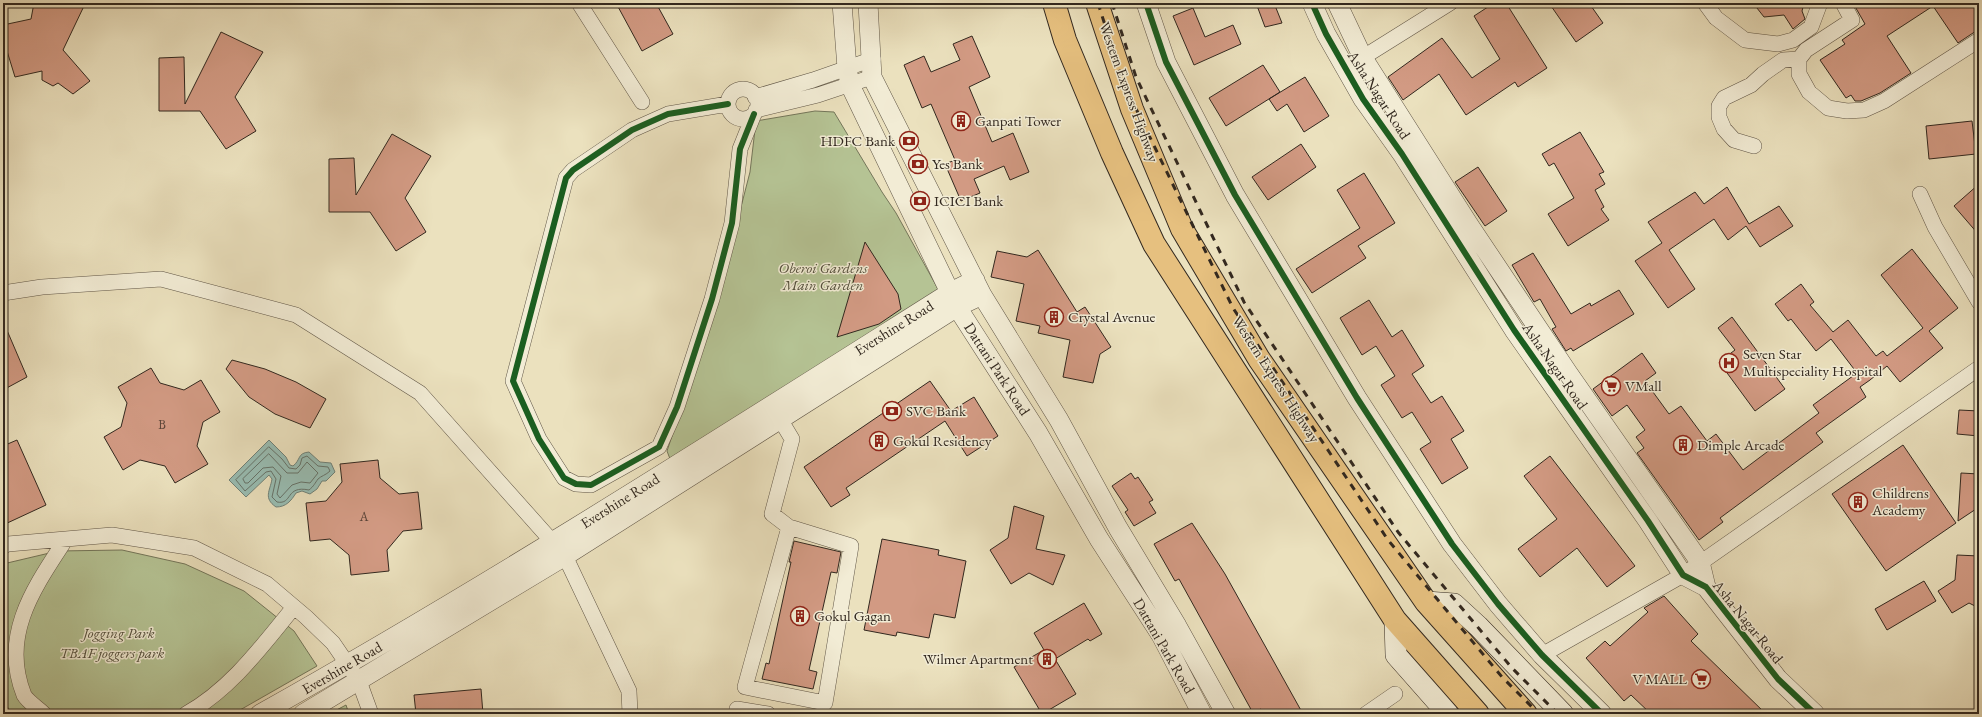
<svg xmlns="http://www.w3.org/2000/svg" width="1982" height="717" font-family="'EB Garamond',serif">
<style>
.green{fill:#b5c394;stroke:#74765a}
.water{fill:#98bdb3;stroke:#6f8178}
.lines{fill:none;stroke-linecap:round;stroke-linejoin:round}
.shore{stroke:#657269;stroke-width:1}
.building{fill:#d29a83;stroke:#32281f}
.minor-casing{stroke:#605647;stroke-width:16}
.tertiary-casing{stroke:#605647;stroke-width:20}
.secondary-casing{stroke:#32281f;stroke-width:22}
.trunk-casing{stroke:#32281f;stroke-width:24}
.minor{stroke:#f2ecd5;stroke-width:15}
.tertiary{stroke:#f2ecd5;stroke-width:19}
.secondary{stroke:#f2ecd5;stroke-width:21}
.trunk{stroke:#e6c07f;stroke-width:22}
.rail{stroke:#32281f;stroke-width:3;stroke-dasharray:7 7;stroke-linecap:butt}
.cycleway-casing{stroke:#f2ecd5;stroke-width:8}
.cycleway{stroke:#1b5e20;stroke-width:6}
.labels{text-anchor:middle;stroke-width:3;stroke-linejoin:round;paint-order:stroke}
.number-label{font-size:13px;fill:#5a4438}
.street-label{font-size:15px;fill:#32281f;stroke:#f2ecd5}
.poi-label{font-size:15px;fill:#32281f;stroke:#f2ecd5;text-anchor:start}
.park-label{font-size:15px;font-style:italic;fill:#534f3c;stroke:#f2ecd5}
</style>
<rect width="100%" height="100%" fill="#ebe1be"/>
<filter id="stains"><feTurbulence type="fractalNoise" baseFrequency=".005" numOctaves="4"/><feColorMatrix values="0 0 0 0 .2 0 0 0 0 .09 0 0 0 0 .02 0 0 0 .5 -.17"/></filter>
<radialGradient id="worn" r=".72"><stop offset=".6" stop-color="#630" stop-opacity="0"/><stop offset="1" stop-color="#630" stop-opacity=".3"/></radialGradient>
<!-- green -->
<path class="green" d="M815,111L834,112L882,192L896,213L948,307L678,480L667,451L715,308L750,172L756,121Z
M122,550L185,564L244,591L294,631L317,666L233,714H12L3,700V564L58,551Z
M346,705L349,714H329Z"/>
<!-- water -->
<path class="water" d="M269,440L286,457L290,465L293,466C301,460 297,453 309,452L320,462L331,463L335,472L326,481H322L317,489L310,494L302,491L296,493C291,501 286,507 276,507C263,498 270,491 272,479L269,475L246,497L229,480Z"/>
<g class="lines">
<!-- shore -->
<path class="shore" d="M269,447L282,459L289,468L296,469L300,465L302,458L307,456L318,466L328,467L330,471C326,475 321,476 318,479C315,483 314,486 309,490C285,485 293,505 277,502L272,497L276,479L271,471L266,472L245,491L236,480Z
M269,454L287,473H298L307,462L318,473L310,483L301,482L292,485L280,498L277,494L281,476L273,467L263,468L248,483H245L243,479Z"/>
</g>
<!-- building -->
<path class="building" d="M34,3H65L84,6L63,50L90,81L73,94L58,83L53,86L42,80V71L15,77L3,38V25L31,19Z
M616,3H656L673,34L642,51Z
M1256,3H1274L1282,23L1265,27Z
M1494,3H1506L1547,68L1518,87L1515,82L1466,115L1439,74L1403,100L1388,77L1442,38L1472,78L1500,59L1474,16Z
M1549,3H1589L1603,23L1576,42Z
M1753,3H1804L1802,11L1805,19L1793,29L1784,15L1764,17Z
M1853,3H1979V29L1958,43L1933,6L1887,36L1911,73L1880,93L1861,101H1855L1851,95L1846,98L1820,60L1845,44L1842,40L1865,24Z
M1193,8L1205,37L1233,25L1241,44L1194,65L1173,16Z
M221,32L263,52L235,97L256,131L226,149L200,111H159V58L184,57L185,104Z
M972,36L990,77L969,87L992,142L1013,133L1029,172L1010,180L1004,166L974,179L980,193L961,201L945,164L955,160L931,104L922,108L904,65L924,56L931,72L960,60L953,44Z
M1263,65L1280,92L1226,126L1209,98Z
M1305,77L1329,116L1304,132L1287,104L1277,111L1269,99Z
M1972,121L1976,154L1929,159L1926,126Z
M1580,132L1604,172L1599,174L1605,184L1595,190L1604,207L1601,209L1609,220L1568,246L1548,214L1574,198L1554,163L1549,166L1542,154Z
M392,134L431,156L405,198L426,232L396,251L370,212H329V159L354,158L356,195Z
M1301,144L1316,167L1268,200L1252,177Z
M1478,167L1507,211L1485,226L1455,182Z
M1364,173L1395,223L1358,246L1366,258L1312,293L1296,269L1360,228L1337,190Z
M1979,184V235L1954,206Z
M1727,187L1749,224L1779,206L1793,226L1760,247L1746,226L1728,240L1714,219L1669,250L1695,289L1668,308L1635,261L1662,243L1648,222L1695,192L1704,204Z
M865,242L898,294L901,309L879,324L837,337Z
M1912,249L1958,308L1929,331L1943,348L1900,382L1887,366L1870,380L1860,387L1866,397L1816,433L1823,442L1720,518L1723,522L1699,540L1637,453L1644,448L1636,437L1645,430L1627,405L1612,416L1593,389L1642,353L1656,373L1645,381L1669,414L1681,406L1707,441L1716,434L1743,470L1819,413L1813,405L1857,373L1831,339L1816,351L1791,319L1788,321L1775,304L1801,284L1814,302L1810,305L1833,332L1848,320L1876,356L1883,351L1887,356L1923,328L1881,275Z
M1038,250L1077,312L1085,307L1111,347L1100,354L1093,383L1063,377L1070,340L1038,333L1040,326L1016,321L1024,284L991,277L997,251L1027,257Z
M1533,253L1571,314L1590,303L1591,306L1619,290L1634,314L1573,351L1571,348L1566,351L1552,329L1556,327L1540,299L1534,302L1512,265Z
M1369,300L1392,337L1402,330L1424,366L1412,374L1431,403L1442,396L1464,431L1451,439L1468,468L1442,484L1420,449L1431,442L1412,412L1402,418L1381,385L1395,376L1376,346L1362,355L1340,318Z
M1732,317L1785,389L1755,411L1719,362L1735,350L1718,328Z
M3,321L27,377L3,390Z
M232,360L265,369L296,382L326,399L310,428L275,414L249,397L226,369Z
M151,368L160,383L184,390L201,380L220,412L203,422L197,446L208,464L175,483L165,466L140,460L123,470L104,437L121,427L127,403L118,387Z
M930,381L951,411L974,397L998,436L967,456L945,421L846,488L850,495L831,507L804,467Z
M1959,410L1979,411V436L1957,434Z
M17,440L46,505L3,525V446Z
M1903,445L1956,523L1886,571L1832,494Z
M1550,456L1635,566L1607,587L1577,548L1540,577L1518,549L1557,519L1524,476Z
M378,460L380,478L399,494L418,492L422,529L403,531L387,550L389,571L351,575L349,555L330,539L310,541L306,503L326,501L342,482L340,464Z
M1131,473L1135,479L1138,477L1153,500L1149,502L1156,513L1134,526L1125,512L1128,510L1112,486Z
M1961,473L1979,474V507L1958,521Z
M1014,506L1044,516L1036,549L1065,555L1053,585L1029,573L1011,584L990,550L1008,538Z
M1192,523L1225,574L1303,714H1263L1261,709L1253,713L1179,579L1175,581L1154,544Z
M882,539L939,550L938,555L966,561L955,618L934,614L929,638L897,632L896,636L864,630Z
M794,541L841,552L837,573L831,572L809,670L817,672L813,689L762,679L766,663L769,664L791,562H789Z
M1957,555L1979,556V608L1969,603L1952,613L1938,591L1955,580Z
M1924,581L1936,601L1887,630L1875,609Z
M1664,596L1698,634L1691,641L1766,714H1651L1631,695L1624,701L1586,658L1605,641L1610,646L1648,612L1644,608Z
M1084,603L1102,634L1090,641L1088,639L1055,659L1076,694L1042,714L1014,667L1044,650L1034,633Z
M481,689L483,714H416L414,695Z"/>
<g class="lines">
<!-- minor casing -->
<g class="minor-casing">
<path id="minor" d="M579,3L642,102
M1705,3L1716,18L1745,40L1778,44L1793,40L1811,27L1820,3
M1843,3L1852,20L1806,50L1799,59V74L1809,92L1828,108L1847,111L1864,110L1884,101L1979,40
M1354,63L1450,3
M728 104a15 15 0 1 1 30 0a15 15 0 1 1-30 0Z
M755,97L813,80L873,59
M728,104L668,114L632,130L573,170L566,178L513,381L539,439L564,478L576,484L591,485L659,447L677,407L712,299L732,223L740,149L754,114
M756,110L818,95L872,77
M1754,146L1734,140L1724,129L1719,117V106L1724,98L1751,85L1763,74L1783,60L1799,59
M1920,194L1935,227L1979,302
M3,293L42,287L161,279L296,315L420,393L565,556L629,691L630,714
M780,419L792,439L772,514L789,527
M789,527L851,546L825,703L745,687Z
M3,546L8,544L112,535L194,548L267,584L306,617L333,643L348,665L359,681L371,714
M1542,655L1683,575L1979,368
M44,714C38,708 28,702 24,695C0,635 34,588 66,539
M186,714C231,689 262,646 294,607
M736,714L737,709L768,714
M1366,714L1395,694"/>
</g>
<!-- tertiary casing -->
<g class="tertiary-casing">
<path id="tertiary" d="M842,3L847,68L850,85L957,307L1038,433L1099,539L1161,635L1202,714
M868,3L872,77L982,295L1059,420L1118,528L1177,626L1226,714
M1146,3L1166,62L1235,195L1357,398L1452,544L1498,604L1542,655L1602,714
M1312,3L1326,34L1363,99L1402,154L1514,330L1648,521L1683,575L1706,587L1778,679L1815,714
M1337,3L1363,58L1469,225L1568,373L1700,562L1706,587
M260,714C495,582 723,436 951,292L975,280
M303,714L565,556L957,307L982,295"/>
</g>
<!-- secondary casing -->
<g class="secondary-casing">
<path id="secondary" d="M1426,602L1454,604L1478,626L1563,714
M1395,620L1396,655L1448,714"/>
</g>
<!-- trunk casing -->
<g class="trunk-casing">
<path id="trunk" d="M1054,3L1065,40L1112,153L1154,244L1395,620L1478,714
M1097,3L1132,109L1182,229L1259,359L1426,602L1526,714"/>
</g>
<!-- minor -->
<use href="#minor" class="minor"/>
<!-- tertiary -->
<use href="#tertiary" class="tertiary"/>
<!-- secondary -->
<use href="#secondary" class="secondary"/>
<!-- trunk -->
<use href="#trunk" class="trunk"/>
<!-- rail -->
<path class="rail" d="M1098,3L1123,82L1233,308L1388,540L1502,677L1539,714
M1112,3L1136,77L1244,302L1398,532L1512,668L1558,714"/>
<!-- cycleway casing -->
<g class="cycleway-casing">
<path id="cycleway" d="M1146,3L1166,62L1235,195L1357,398L1452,544L1498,604L1542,655L1602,714
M1312,3L1326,34L1363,99L1402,154L1514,330L1648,521L1683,575L1706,587L1778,679L1815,714
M728,104L668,114L632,130L573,170L566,178L513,381L539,439L564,478L576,484L591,485L659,447L677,407L712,299L732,223L740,149L754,114"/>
</g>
<!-- cycleway -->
<use href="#cycleway" class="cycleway"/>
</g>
<!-- icons -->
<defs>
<g id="building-ring" transform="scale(1)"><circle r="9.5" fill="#f2ecd5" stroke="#8f2418" stroke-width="1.5"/><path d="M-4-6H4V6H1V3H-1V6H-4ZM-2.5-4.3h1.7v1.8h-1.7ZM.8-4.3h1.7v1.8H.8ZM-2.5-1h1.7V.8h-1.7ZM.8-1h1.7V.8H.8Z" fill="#8f2418"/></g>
<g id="bank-ring" transform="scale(1)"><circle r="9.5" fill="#f2ecd5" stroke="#8f2418" stroke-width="1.5"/><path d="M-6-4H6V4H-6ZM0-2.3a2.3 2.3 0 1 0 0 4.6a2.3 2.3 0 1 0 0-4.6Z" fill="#8f2418"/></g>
<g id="hospital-ring" transform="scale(1)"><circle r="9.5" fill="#f2ecd5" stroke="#8f2418" stroke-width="1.5"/><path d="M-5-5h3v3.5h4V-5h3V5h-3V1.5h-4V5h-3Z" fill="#8f2418"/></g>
<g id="supermarket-ring" transform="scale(1)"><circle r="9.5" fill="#f2ecd5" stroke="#8f2418" stroke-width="1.5"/><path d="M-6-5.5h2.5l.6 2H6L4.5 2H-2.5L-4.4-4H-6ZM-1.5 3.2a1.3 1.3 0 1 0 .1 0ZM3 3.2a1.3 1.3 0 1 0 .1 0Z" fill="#8f2418"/></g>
</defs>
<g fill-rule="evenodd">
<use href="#building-ring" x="961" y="121"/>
<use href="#bank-ring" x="909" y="141"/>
<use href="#bank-ring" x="918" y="164"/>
<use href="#bank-ring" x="920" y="201"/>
<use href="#building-ring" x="1054" y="317"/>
<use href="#hospital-ring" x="1729" y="363"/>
<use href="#supermarket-ring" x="1611" y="386"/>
<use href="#bank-ring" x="892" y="411"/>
<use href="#building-ring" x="879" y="441"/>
<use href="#building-ring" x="1683" y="445"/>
<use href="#building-ring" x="1858" y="502"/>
<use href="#building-ring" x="800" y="616"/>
<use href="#building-ring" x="1047" y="659"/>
<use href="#supermarket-ring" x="1701" y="679"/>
</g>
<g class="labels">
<!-- number labels -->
<g class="number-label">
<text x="162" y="429">B</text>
<text x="364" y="521">A</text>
</g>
<!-- street labels -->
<g class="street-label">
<text transform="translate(1129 92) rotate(70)" y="5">Western Express Highway</text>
<text transform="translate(1379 95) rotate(57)" y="5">Asha Nagar Road</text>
<text transform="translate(894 328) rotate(-32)" y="5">Evershine Road</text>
<text transform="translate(1555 366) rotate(55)" y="5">Asha Nagar Road</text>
<text transform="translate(997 369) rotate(57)" y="5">Dattani Park Road</text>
<text transform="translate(1276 379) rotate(57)" y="5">Western Express Highway</text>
<text transform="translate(620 501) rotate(-32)" y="5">Evershine Road</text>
<text transform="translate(1748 622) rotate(51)" y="5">Asha Nagar Road</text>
<text transform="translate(1164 646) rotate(60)" y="5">Dattani Park Road</text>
<text transform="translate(342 668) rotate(-30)" y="5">Evershine Road</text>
</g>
<!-- poi labels -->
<g class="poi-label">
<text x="975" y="126">Ganpati Tower</text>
<text x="895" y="146" text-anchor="end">HDFC Bank</text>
<text x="932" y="169">Yes Bank</text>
<text x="934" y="206">ICICI Bank</text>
<text x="1068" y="322">Crystal Avenue</text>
<text x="1743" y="359">Seven Star<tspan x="1743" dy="17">Multispeciality Hospital</tspan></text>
<text x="1625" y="391">VMall</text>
<text x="906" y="416">SVC Bank</text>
<text x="893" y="446">Gokul Residency</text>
<text x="1697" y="450">Dimple Arcade</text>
<text x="1872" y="498">Childrens<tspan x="1872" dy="17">Academy</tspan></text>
<text x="814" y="621">Gokul Gagan</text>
<text x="1033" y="664" text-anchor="end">Wilmer Apartment</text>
<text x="1687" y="684" text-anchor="end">V MALL</text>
</g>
<!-- park labels -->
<g class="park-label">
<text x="823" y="273">Oberoi Gardens<tspan x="823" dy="17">Main Garden</tspan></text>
<text x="119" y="638">Jogging Park</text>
<text x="112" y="658">TBAF joggers park</text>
</g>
</g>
<!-- margin -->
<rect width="1982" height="717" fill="none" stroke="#ebe1be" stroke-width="16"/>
<rect x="4" y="4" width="1974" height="709" fill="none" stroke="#32281f" stroke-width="2"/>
<rect x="8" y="8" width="1966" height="701" fill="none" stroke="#32281f"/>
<rect width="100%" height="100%" filter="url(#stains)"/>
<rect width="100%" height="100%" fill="url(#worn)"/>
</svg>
